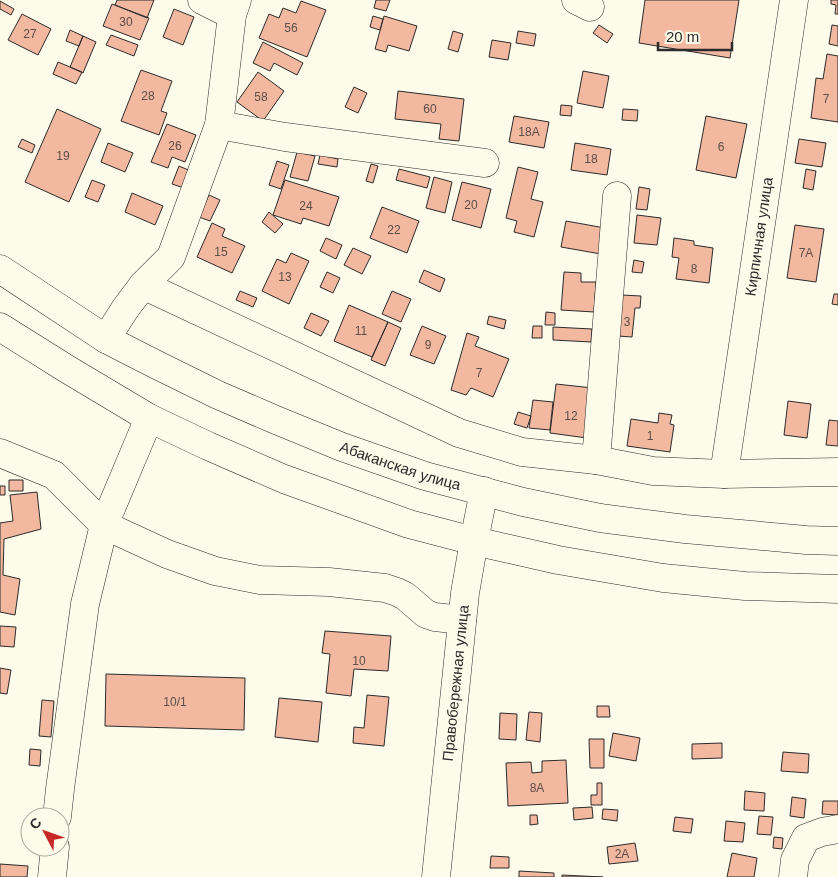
<svg xmlns="http://www.w3.org/2000/svg" width="838" height="877" font-family="Helvetica,sans-serif">
<style>
.building{fill:#f2b8a0;stroke:#2b2b2b}
.lines{fill:none;stroke-linecap:round;stroke-linejoin:round}
.minor-casing{stroke:#2b2b2b;stroke-width:29}
.major-casing{stroke:#2b2b2b;stroke-width:29}
.minor{stroke:#fdfbea;stroke-width:28}
.major{stroke:#fdfbea;stroke-width:28}
.labels{text-anchor:middle;stroke-width:4;stroke-linejoin:round;paint-order:stroke}
.number-label{font-size:12px;fill:#5d4e48}
.street-label{font-size:15px;fill:#2b2b2b;stroke:#fdfbea}
</style>
<rect width="100%" height="100%" fill="#fdfbea"/>
<!-- building -->
<path class="building" d="M117,0H154L147,18L115,5Z
M376,0H390L386,11L374,8Z
M645,0H739L730,58L639,43Z
M831,0H838V14H835L836,5L831,4Z
M0,1L14,9L11,15L0,9Z
M301,1L326,10L307,57L259,38L269,14L279,18L283,8L296,13Z
M112,4L149,18L140,40L103,26Z
M174,9L194,17L183,45L163,37Z
M22,14L51,29L38,55L8,40Z
M373,16L383,19L380,30L370,27Z
M384,16L417,26L409,51L388,45L386,52L375,49Z
M599,25L613,34L607,43L593,33Z
M832,25L838,26V46L829,44Z
M70,30L83,36L79,46L66,41Z
M453,31L463,34L458,52L448,49Z
M518,31L536,34L534,46L516,43Z
M111,35L138,45L134,56L106,45Z
M83,36L96,42L83,73L70,67Z
M492,40L511,43L508,60L489,57Z
M263,42L303,63L297,75L274,63L270,71L253,63Z
M827,54L838,56V122L811,118L816,78L823,79Z
M58,62L82,72L76,84L53,74Z
M141,70L172,81L161,111L167,113L159,135L121,121Z
M583,71L609,76L603,108L577,103Z
M258,72L284,91L263,121L237,102Z
M354,87L367,93L358,113L345,107Z
M398,91L464,99L459,141L439,139L441,124L395,119Z
M561,105L572,106L571,116L560,115Z
M57,109L101,129L69,202L25,182Z
M623,109L638,110L637,121L622,120Z
M514,116L549,122L544,148L509,142Z
M706,116L747,124L736,178L696,170Z
M167,124L196,135L185,162L172,157L168,168L151,162Z
M22,139L35,145L32,153L18,147Z
M799,139L826,143L822,167L795,163Z
M108,143L133,153L125,172L101,162Z
M575,143L611,149L607,175L571,170Z
M297,152L315,156L308,181L290,177Z
M320,155L338,159L337,167L318,164Z
M277,161L289,165L281,189L269,185Z
M371,164L378,166L373,183L366,181Z
M179,166L193,172L187,189L172,184Z
M518,167L538,172L531,199L543,202L534,237L514,232L517,221L506,218Z
M399,169L430,177L427,188L396,180Z
M806,169L816,171L813,190L803,188Z
M434,177L452,182L445,213L426,208Z
M92,180L105,185L98,202L85,197Z
M285,180L339,197L329,226L303,218L301,224L273,215Z
M462,182L491,189L481,228L452,220Z
M639,187L650,189L647,210L636,209Z
M132,193L163,206L155,225L125,212Z
M209,195L220,200L210,221L199,217Z
M382,207L419,221L407,253L370,238Z
M269,212L283,224L275,233L262,222Z
M637,215L661,218L657,245L634,243Z
M566,221L605,228L601,254L561,247Z
M212,223L225,229L222,236L245,246L232,273L197,257Z
M795,225L824,229L816,282L787,278Z
M326,238L342,245L336,259L320,251Z
M674,238L694,241V245L713,248L709,283L676,279L679,258L672,257Z
M353,248L371,256L362,274L344,265Z
M291,253L309,261L289,304L262,291L277,259L286,263Z
M634,260L644,262L642,273L632,272Z
M424,270L445,279L440,292L419,282Z
M327,272L340,278L333,293L320,287Z
M564,272L581,273V282H596L594,312L561,310Z
M240,291L257,298L253,307L236,300Z
M392,291L411,299L401,322L382,314Z
M834,294H838V305L832,304Z
M622,295L641,296L640,308H635L632,337L618,336Z
M349,305L388,322L372,357L334,341Z
M546,312L555,313V325H545Z
M311,313L329,321L321,336L304,328Z
M489,316L506,320L504,329L487,324Z
M388,322L401,328L385,366L371,360Z
M422,326L446,336L434,364L410,355Z
M533,326H542V338H532Z
M553,327L592,329L591,342L553,340Z
M467,333L479,337L475,346L509,359L493,397L471,388L466,395L451,390Z
M556,384L593,388L587,438L550,433Z
M533,400L553,402L550,430L529,428Z
M788,401L811,404L807,438L784,435Z
M518,412L531,416L527,428L514,424Z
M659,413L672,415L670,424L674,425L670,452L627,446L631,419L658,423Z
M829,420L838,421V446L826,445Z
M9,480H23V491H9Z
M0,486H5V495H0Z
M37,492L41,529L4,539L3,575L20,579L15,615L0,612V523L13,521L10,495Z
M0,626L16,627L14,647L0,646Z
M325,631L391,636L388,671L354,669L351,696L326,693L330,654L322,653Z
M0,668L11,670L7,694L0,693Z
M106,674L245,678L244,730L105,726Z
M367,695L389,697L384,746L353,743L354,727L364,728Z
M279,698L322,702L318,742L275,737Z
M42,700L54,701L51,737L39,736Z
M597,706H609L610,717H597Z
M529,712L542,713L540,742L526,740Z
M500,713L517,714L516,740L499,739Z
M613,733L640,738L636,761L609,756Z
M589,739H604V768H590Z
M722,743V758L692,759V744Z
M30,749L41,750L40,766L29,765Z
M783,752L809,754L808,773L781,771Z
M566,760L568,803L508,806L506,763L531,762L532,773L542,772V761Z
M597,783H602V805H591V795H597Z
M745,791L765,793L764,811L744,810Z
M792,797L806,799L804,818L790,816Z
M823,801H838V815L822,814Z
M592,807L593,818L574,820L573,808Z
M603,809L618,810L617,821L602,819Z
M530,815H537L538,824L530,825Z
M759,816L773,817L771,835L757,834Z
M675,817L693,819L691,833L673,831Z
M726,821L745,823L743,842L724,841Z
M774,837L783,838L782,849L773,848Z
M635,843L638,861L609,864L607,847Z
M732,853L757,858L754,877H727Z
M491,856L509,857V868H490Z
M0,864L28,866L27,877H0Z
M519,871L554,873V877H519Z
M562,875L603,877H562Z"/>
<g class="lines">
<!-- minor casing -->
<g class="minor-casing">
<g id="minor">
<path d="M202,0L232,15"/>
<path d="M576,0L590,7"/>
<path d="M219,125L285,137L485,163"/>
<path d="M143,285L459,433L522,452L596,460L653,471L724,474L838,472"/>
<path d="M106,339L125,309L143,285L171,257L219,125L232,15L237,0"/>
<path d="M0,453L54,475L104,525L167,554L215,571L260,580L329,582L385,588L397,592L405,596L426,614L435,617L462,620"/>
<path d="M596,460L617,196"/>
<path id="s1" d="M724,474L794,0"/>
<path d="M57,817L60,789L85,604L104,525L149,418"/>
<path d="M52,877L55,847"/>
<path id="s2" d="M436,877L465,593L474,541L484,491"/>
<path d="M793,877L795,860L806,838L822,832L838,829"/>
</g>
</g>
<!-- major casing -->
<g class="major-casing">
<g id="major">
<path id="s3" d="M0,269L106,339L157,365L218,395L276,420L342,447L425,476L523,502L600,518L685,529L806,540L838,541"/>
<path d="M0,327L67,369L149,418L208,446L284,479L409,524L474,541L558,560L663,578L745,586L838,589"/>
</g>
</g>
<!-- minor -->
<use href="#minor" class="minor"/>
<!-- major -->
<use href="#major" class="major"/>
</g>
<g class="labels">
<!-- number labels -->
<g class="number-label">
<text x="126" y="26">30</text>
<text x="291" y="32">56</text>
<text x="30" y="38">27</text>
<text x="148" y="100">28</text>
<text x="261" y="101">58</text>
<text x="826" y="103">7</text>
<text x="430" y="113">60</text>
<text x="529" y="136">18А</text>
<text x="175" y="150">26</text>
<text x="721" y="151">6</text>
<text x="63" y="160">19</text>
<text x="591" y="163">18</text>
<text x="471" y="209">20</text>
<text x="306" y="210">24</text>
<text x="394" y="234">22</text>
<text x="221" y="256">15</text>
<text x="806" y="257">7А</text>
<text x="694" y="273">8</text>
<text x="285" y="281">13</text>
<text x="627" y="326">3</text>
<text x="361" y="335">11</text>
<text x="428" y="349">9</text>
<text x="479" y="377">7</text>
<text x="571" y="420">12</text>
<text x="650" y="440">1</text>
<text x="359" y="665">10</text>
<text x="175" y="706">10/1</text>
<text x="537" y="792">8А</text>
<text x="622" y="858">2А</text>
</g>
<!-- street labels -->
<g class="street-label">
<text dy="5" stroke="none"><textPath href="#s1" startOffset="240">Кирпичная улица</textPath></text>
<text dy="5" stroke="none"><textPath href="#s3" startOffset="448">Абаканская улица</textPath></text>
<text dy="5" stroke="none"><textPath href="#s2" startOffset="195">Правобережная улица</textPath></text>
</g>
</g>
<!-- north arrow -->
<g transform="translate(45 832) rotate(311)"><circle r="24" fill="#fdfbea" stroke="#a9a89e"/>
<path d="M0-4L9 19L0 12L-9 19Z" fill="#c62828"/>
<text y="-8" font-size="14" font-weight="bold" text-anchor="middle" fill="#2b2b2b">С</text>
</g>
<!-- scale -->
<path d="M658 42v8h74v-8" fill="none" stroke="#2b2b2b" stroke-width="2.5"/>
<text x="666" y="42" font-size="15" fill="#2b2b2b" stroke="#fdfbea" stroke-width="4" paint-order="stroke">20 m</text>
</svg>
